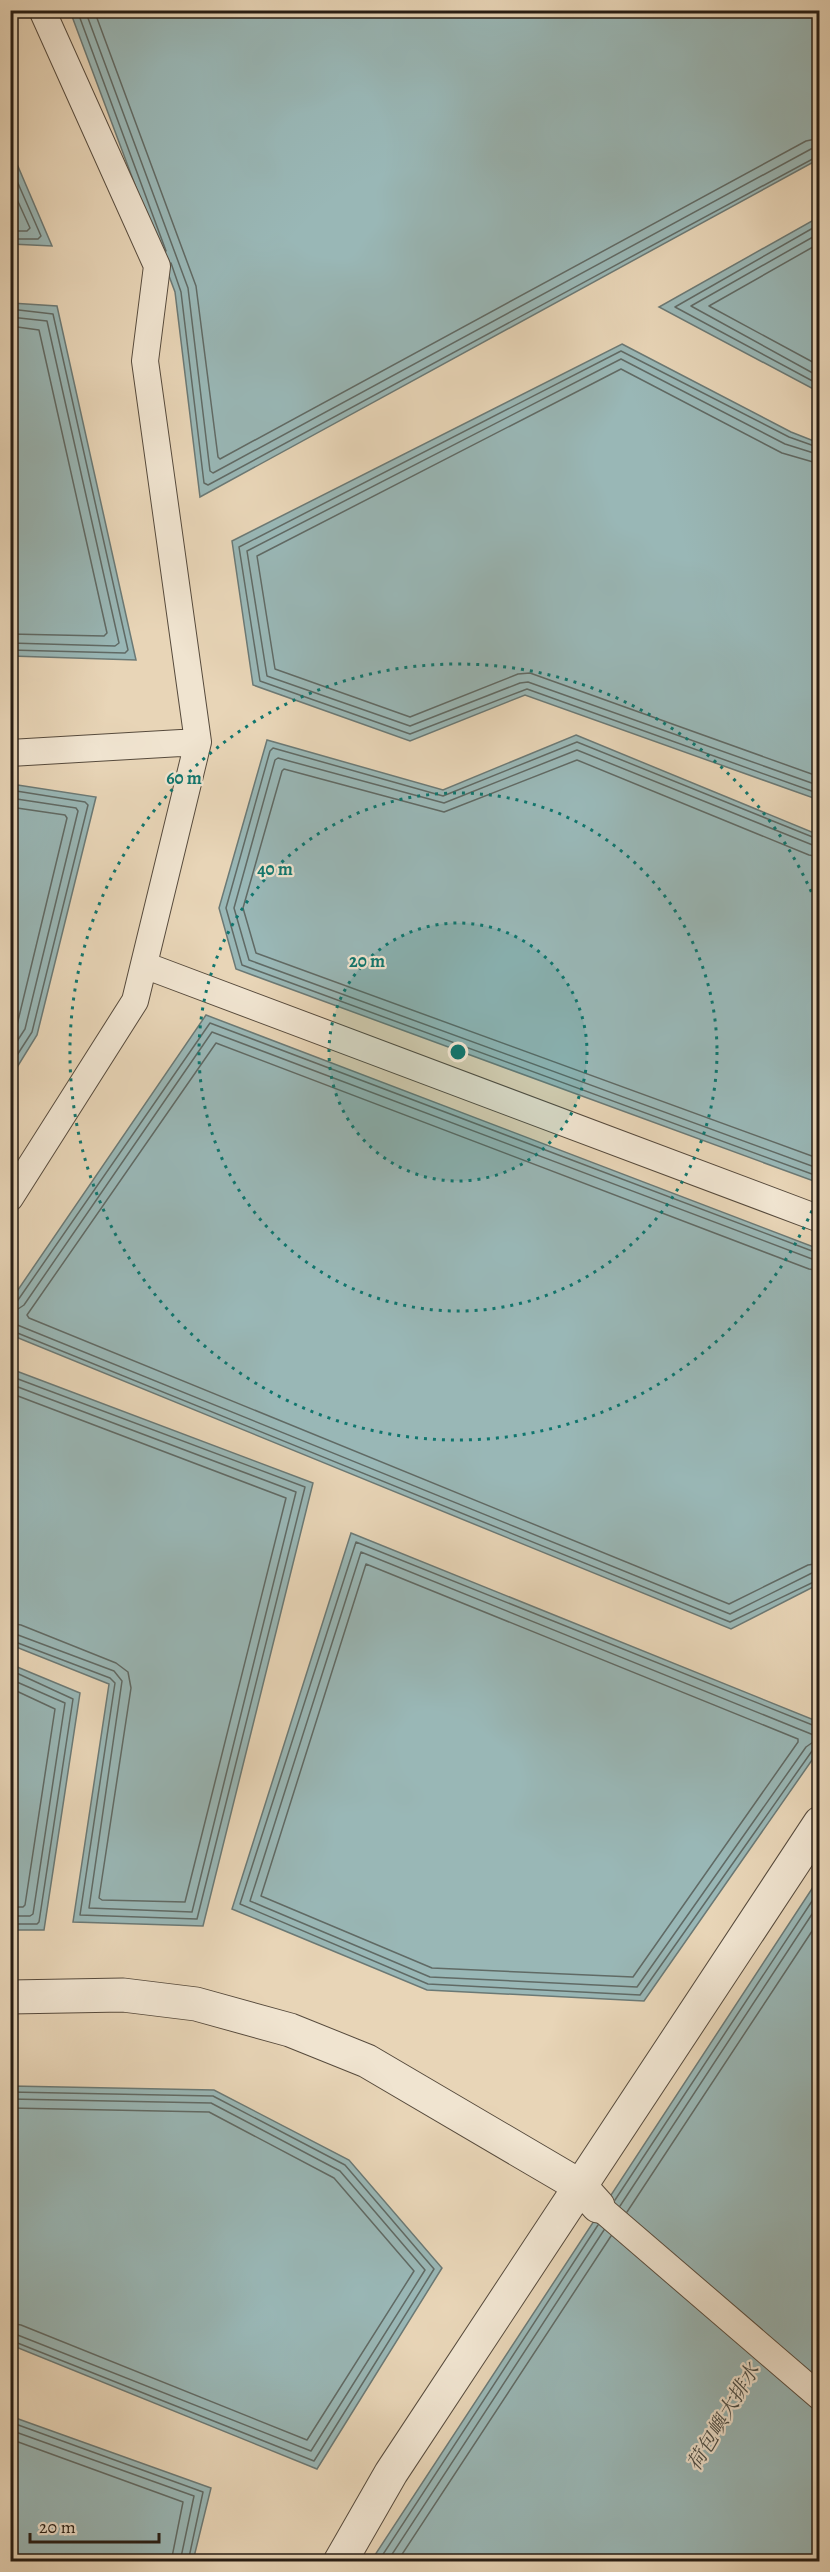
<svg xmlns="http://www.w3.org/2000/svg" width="830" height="2572" font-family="Alegreya,'Noto Serif TC',serif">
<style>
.water{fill:#99b7b6;stroke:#6b7975;stroke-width:1.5}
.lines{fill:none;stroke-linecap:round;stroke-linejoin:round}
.shore{stroke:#606a65;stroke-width:1.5}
.service-casing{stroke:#574b3d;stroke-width:28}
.minor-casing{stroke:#574b3d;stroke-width:35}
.service{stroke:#f0e4d0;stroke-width:26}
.minor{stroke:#f0e4d0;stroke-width:33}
.ring{fill:none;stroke:#0f766e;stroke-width:3;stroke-dasharray:3 6}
.labels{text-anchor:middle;stroke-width:4.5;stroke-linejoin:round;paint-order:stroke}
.water-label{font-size:20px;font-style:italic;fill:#494b45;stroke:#f0e4d0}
.centre{fill:#0f766e;stroke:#f0e4d0;stroke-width:3}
.ring-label{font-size:18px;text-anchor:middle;font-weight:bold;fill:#0f766e;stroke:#f0e4d0;stroke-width:4.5;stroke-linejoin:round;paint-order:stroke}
</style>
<rect width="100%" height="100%" fill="#e8d5b7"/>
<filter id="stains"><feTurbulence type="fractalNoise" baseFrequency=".00333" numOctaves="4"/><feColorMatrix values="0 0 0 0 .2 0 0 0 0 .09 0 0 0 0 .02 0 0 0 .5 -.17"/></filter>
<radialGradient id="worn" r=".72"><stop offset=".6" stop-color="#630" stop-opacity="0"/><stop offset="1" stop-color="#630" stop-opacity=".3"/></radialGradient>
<!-- water -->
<path class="water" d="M70,11H819V159L200,497L175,292Z
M11,150L52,246L11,244Z
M819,217V392L659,307Z
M11,303L57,306L136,660L11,656Z
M622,344L791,432L819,443V800L525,695L410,741L253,685L232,541Z
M576,735L819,835V1183L236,969L219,908L267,740L443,790Z
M11,784L96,797L37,1035L11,1077Z
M206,1015L819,1249V1584L731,1629L11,1335V1300Z
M11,1369L313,1483L203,1926L73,1922L109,1684L11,1645Z
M351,1533L819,1722V1750L644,2001L427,1990L232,1909Z
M10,1664L80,1693L44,1930H11Z
M819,1878V2561H371Z
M11,2086L214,2090L349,2160L442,2268L317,2469L11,2345Z
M10,2416L211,2488L193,2561H11Z"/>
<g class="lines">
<!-- shore -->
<path class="shore" d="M77,10L166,251
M85,10L188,288L210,471L213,473L811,149L820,147
M94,10L196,286L218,457L220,459L806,141L820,138
M10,165L41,236L38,239H10
M10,184L30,228L27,231H10
M820,224L675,307L820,385
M820,233L691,306L820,377
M820,243L709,306L820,366
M171,263L181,292L204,483L208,485L820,155
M10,309L53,314L128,650L125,653L10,650
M10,317L47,321L119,643L115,646L10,643
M10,326L39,330L107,633L104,636L10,634
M820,448L789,437L621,351L239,547L260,681L410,734L527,689L820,794
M820,455L785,444L621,359L247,551L267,676L410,726L520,683L528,682L820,786
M820,464L782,453L621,369L257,556L275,669L410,717L518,674L530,673L820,777
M10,790L85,802L88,805L32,1032L10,1066
M10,798L76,808L78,811L25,1029L10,1052
M10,807L65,815L67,818L17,1025L10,1035
M820,840L577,742L443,796L273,748L270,751L226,908L242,965L820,1177
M820,848L577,750L444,803L278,758L275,760L234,908L249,960L820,1169
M820,857L809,855L577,760L444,812L284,769L282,771L243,908L256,953L820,1159
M820,1271L809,1269L216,1043L27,1315L29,1318L729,1604L808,1565L820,1563
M10,1303L18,1300L210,1023L820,1254
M10,1310L18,1309L24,1305L212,1032L820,1262
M10,1322L730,1614L812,1573L820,1572
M10,1330L730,1622L820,1579
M10,1376L305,1487L197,1919L80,1915L115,1683L110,1678L10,1640
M10,1384L296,1492L192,1912L89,1908L122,1681L114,1671L10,1632
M10,1393L286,1498L185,1902L102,1900L99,1898L131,1688L128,1672L116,1663L21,1625L10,1623
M361,1552L816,1736V1740L806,1747L637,1987L430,1977L250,1901Z
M366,1564L798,1739V1742L633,1977L432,1968L261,1896Z
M10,1670L73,1699L39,1922L37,1924H10
M10,1679L65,1703L33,1914L30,1916H10
M10,1688L55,1709L25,1905L23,1907H10
M820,1728L356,1542L240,1904L428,1984L640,1995L812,1751L820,1748
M10,2092L213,2096L345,2165L434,2269L314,2461L10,2340
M10,2099L211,2103L340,2171L425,2270L311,2451L10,2332
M10,2108L209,2112L334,2178L414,2271L307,2440L21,2325L10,2323
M615,2200L820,1889
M620,2206L820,1902
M627,2212L820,1919
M10,2422L203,2492L188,2562
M10,2430L194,2496L180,2562
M10,2439L183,2502L171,2562
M378,2562L598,2225
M387,2562L604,2230
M397,2562L611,2236"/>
<!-- service casing -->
<g class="service-casing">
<path id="service" d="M10,753L198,742
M144,965L820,1219
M10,1198L135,1001L198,742L145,361L157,266L42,10
M598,2206L820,2397"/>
</g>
<!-- minor casing -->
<g class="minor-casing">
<path id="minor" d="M10,1997L123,1995L196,2004L290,2030L367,2061L580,2186L598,2206
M340,2562L391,2473L820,1823"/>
</g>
<!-- service -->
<use href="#service" class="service"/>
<!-- minor -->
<use href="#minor" class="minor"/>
</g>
<!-- distance rings -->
<circle cx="458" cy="1052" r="129" fill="#0f766e" fill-opacity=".12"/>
<g class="ring">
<circle cx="458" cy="1052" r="129"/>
<circle cx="458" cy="1052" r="259"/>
<path d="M819 1194A388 388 0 1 1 819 910"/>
</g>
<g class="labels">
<!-- water labels -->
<g class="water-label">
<text transform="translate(723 2417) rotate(-59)" y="7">荷包嶼大排水</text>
</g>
</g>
<circle cx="458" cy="1052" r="9" class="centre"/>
<g class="ring-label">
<text x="184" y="784">60 m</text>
<text x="275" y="875">40 m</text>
<text x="367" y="967">20 m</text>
</g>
<!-- margin -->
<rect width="830" height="2572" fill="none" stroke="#e8d5b7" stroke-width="36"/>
<rect x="12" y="12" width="806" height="2548" fill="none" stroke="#271d14" stroke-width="3"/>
<rect x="18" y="18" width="794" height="2536" fill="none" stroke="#271d14" stroke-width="1.5"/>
<!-- scale -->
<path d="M30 2533v9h129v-9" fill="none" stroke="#271d14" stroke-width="3"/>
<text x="39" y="2533" font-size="18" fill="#271d14" stroke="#f0e4d0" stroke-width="4.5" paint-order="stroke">20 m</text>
<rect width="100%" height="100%" filter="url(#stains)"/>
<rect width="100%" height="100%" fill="url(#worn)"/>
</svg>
